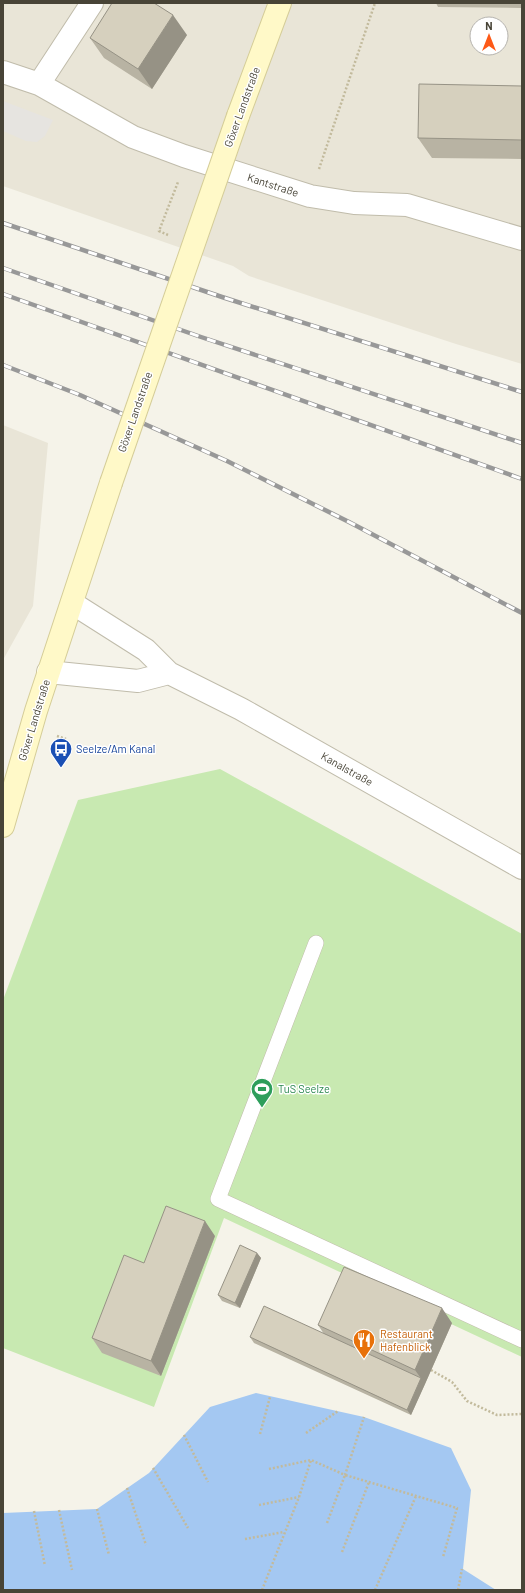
<svg xmlns="http://www.w3.org/2000/svg" width="525" height="1593" font-family="Barlow,sans-serif">
<style>
.residential{fill:#e9e5d7;fill-rule:evenodd}
.green{fill:#c8e9b1}
.parking{fill:#e6e4e0}
.water{fill:#a4c8f2}
.lines{fill:none;stroke-linecap:round;stroke-linejoin:round}
.service-casing{stroke:#c0bcab;stroke-width:16}
.minor-casing{stroke:#c0bcab;stroke-width:24}
.tertiary-casing{stroke:#c0bcab;stroke-width:24}
.secondary-casing{stroke:#d5cd98;stroke-width:24}
.path{stroke:#c2ba9c;stroke-width:2.5;stroke-dasharray:2 2;stroke-linecap:butt}
.service{stroke:#fff;stroke-width:15}
.minor{stroke:#fff;stroke-width:22}
.tertiary{stroke:#fff;stroke-width:22}
.secondary{stroke:#fff9c8;stroke-width:22}
.rail-casing{stroke:#989898;stroke-width:4.5}
.rail{stroke:#fff;stroke-width:3;stroke-dasharray:9;stroke-linecap:butt}
.secondary-bridge-casing{stroke:#d5cd98;stroke-width:24;stroke-linecap:butt}
.secondary-bridge{stroke:#fff9c8;stroke-width:22}
.wall{fill:#b8b3a3}
.shaded-wall{fill:#969285}
.building{fill:#d6d0be;stroke:#969285}
.labels{text-anchor:middle;stroke-width:3;stroke-linejoin:round;paint-order:stroke}
.street-label{font-size:11px;fill:#484437;stroke:#fff}
.transit-label{font-size:11px;fill:#164399;stroke:#fff;text-anchor:start}
.leisure-label{font-size:11px;fill:#27864d;stroke:#fff;text-anchor:start}
.food-label{font-size:11px;fill:#c56008;stroke:#fff;text-anchor:start}
</style>
<rect width="100%" height="100%" fill="#f5f3e9"/>
<!-- residential -->
<path class="residential" d="M3,3H522V364L456,344L249,276L233,266L3,186ZM477,24H501V48H477Z
M3,425L48,443L33,606L3,660Z"/>
<!-- green -->
<path class="green" d="M220,769L522,934V1357L224,1218L154,1407L3,1348V1000L78,800Z"/>
<!-- parking -->
<path class="parking" d="M3,101L53,120L45,136L37,142L26,141L3,131Z"/>
<!-- water -->
<path class="water" d="M256,1393L364,1417L451,1448L471,1490L463,1569L496,1590H3V1513L97,1509L149,1473L210,1407Z"/>
<g class="lines">
<!-- service casing -->
<g class="service-casing">
<path id="service" d="M316,943L218,1199L522,1340"/>
</g>
<!-- minor casing -->
<g class="minor-casing">
<path id="minor" d="M3,72L39,84L133,137L184,156L310,196L354,203L407,205L522,239
M39,84L92,3"/>
</g>
<!-- tertiary casing -->
<g class="tertiary-casing">
<path id="tertiary" d="M72,603L146,650L169,673L241,709L522,868
M48,672L138,681L169,673"/>
</g>
<!-- secondary casing -->
<g class="secondary-casing">
<path id="secondary" d="M238,116L280,3
M3,826L36,711L111,483"/>
</g>
<!-- path -->
<path class="path" d="M319,169L375,3
M168,235L159,231L178,182
M57,736L66,739
M431,1370L452,1382L467,1401L497,1415L522,1414
M306,1433L338,1411
M260,1434L270,1397
M184,1435L208,1482
M153,1468L188,1528
M269,1469L311,1460
M127,1488L146,1545
M259,1505L299,1497
M97,1509L109,1555
M59,1510L72,1570
M34,1511L45,1566
M327,1523L345,1475L457,1508L443,1557
M245,1539L284,1532
M342,1552L369,1482
M262,1590L299,1497L311,1460L345,1475L364,1417
M375,1590L416,1496
M458,1590L462,1569"/>
<!-- service -->
<use href="#service" class="service"/>
<!-- minor -->
<use href="#minor" class="minor"/>
<!-- tertiary -->
<use href="#tertiary" class="tertiary"/>
<!-- secondary -->
<use href="#secondary" class="secondary"/>
<!-- rail casing -->
<g class="rail-casing">
<path id="rail" d="M3,223L222,297L522,392
M3,268L201,337L522,443
M3,294L522,479
M3,365L80,395L227,461L349,522L522,613"/>
</g>
<!-- rail -->
<use href="#rail" class="rail"/>
<!-- secondary-bridge casing -->
<g class="secondary-bridge-casing">
<path id="secondary-bridge" d="M111,483L238,116"/>
</g>
<!-- secondary-bridge -->
<use href="#secondary-bridge" class="secondary-bridge"/>
</g>
<!-- wall -->
<path class="wall" d="M436,3H522V8L438,7Z
M187,35L152,89L104,58L90,38Z
M522,86V159L432,158L418,138Z
M215,1236L161,1376L102,1353L92,1338L144,1263Z
M257,1253L261,1258L240,1308L222,1301L218,1295Z
M452,1323L425,1384L411,1415L254,1343L250,1337L324,1334L318,1325Z"/>
<!-- shaded-wall -->
<path class="shaded-wall" d="M173,15L187,35L152,89L138,69Z
M205,1221L215,1236L161,1376L151,1361Z
M257,1253L261,1258L240,1308L235,1303Z
M442,1308L452,1323L425,1384L415,1370Z
M421,1378L425,1384L411,1415L407,1410Z"/>
<!-- building -->
<path class="building" d="M112,3H154L173,15L138,69L90,38Z
M419,84L522,86V140L418,138Z
M166,1206L205,1221L151,1361L92,1338L124,1255L144,1263Z
M240,1245L257,1253L235,1303L218,1295Z
M344,1267L442,1308L415,1370L318,1325Z
M264,1306L421,1378L407,1410L250,1337Z"/>
<!-- icons -->
<defs>
<g id="bus-pin" transform="scale(1.15)"><path d="M0 17L-7.5 6A9.5 9.5 0 1 1 7.5 6Z" fill="#1a4fb4" stroke="#fff"/><path d="M-5-6H5V4H4V6H2V4H-2V6H-4V4H-5ZM-3.5-4V0h7V-4ZM-3.5 1.2v1.5H-2V1.2ZM2 1.2v1.5H3.5V1.2Z" fill="#fff"/></g>
<g id="stadium-pin" transform="scale(1.15)"><path d="M0 17L-7.5 6A9.5 9.5 0 1 1 7.5 6Z" fill="#2e9e5b" stroke="#fff"/><path d="M0-5a6.5 5 0 1 0 0 10a6.5 5 0 1 0 0-10ZM-3.5-1.8h7v3.6h-7Z" fill="#fff"/></g>
<g id="restaurant-pin" transform="scale(1.15)"><path d="M0 17L-7.5 6A9.5 9.5 0 1 1 7.5 6Z" fill="#e8710a" stroke="#fff"/><path d="M-5-6h1v4h1v-4h1v4h1v-4h1v5L-1.5 .5V6h-2V.5L-5-1ZM5-6V6H3V1.5H1.5Q1.5-4 5-6Z" fill="#fff"/></g>
</defs>
<g fill-rule="evenodd">
<use href="#bus-pin" x="61" y="749"/>
<use href="#stadium-pin" x="262" y="1089"/>
<use href="#restaurant-pin" x="364" y="1340"/>
</g>
<g class="labels">
<!-- street labels -->
<g class="street-label">
<text transform="translate(242 107) rotate(-70)" y="4">Göxer Landstraße</text>
<text transform="translate(273 185) rotate(18)" y="4">Kantstraße</text>
<text transform="translate(135 412) rotate(-71)" y="4">Göxer Landstraße</text>
<text transform="translate(34 720) rotate(-73)" y="4">Göxer Landstraße</text>
<text transform="translate(347 769) rotate(29)" y="4">Kanalstraße</text>
</g>
<!-- transit labels -->
<g class="transit-label">
<text x="76" y="753">Seelze/Am Kanal</text>
</g>
<!-- leisure labels -->
<g class="leisure-label">
<text x="278" y="1093">TuS Seelze</text>
</g>
<!-- food labels -->
<g class="food-label">
<text x="380" y="1338">Restaurant<tspan x="380" dy="13">Hafenblick</tspan></text>
</g>
</g>
<!-- border -->
<rect width="525" height="1593" fill="none" stroke="#484437" stroke-width="8"/>
<!-- north arrow -->
<g transform="translate(489 36)"><circle r="19" fill="#ffffff" stroke="#b6b4af"/>
<path d="M0-3L7 15L0 10L-7 15Z" fill="#fd5917"/>
<text y="-6" font-size="11" font-weight="bold" text-anchor="middle" fill="#484437">N</text>
</g>
</svg>
